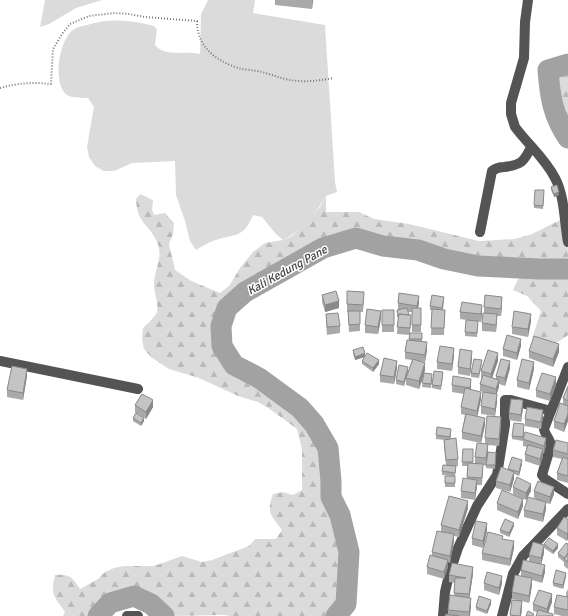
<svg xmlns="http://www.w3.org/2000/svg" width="568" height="616" font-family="Signika,sans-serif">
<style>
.green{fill:#dbdbdb}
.forest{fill:url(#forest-firs)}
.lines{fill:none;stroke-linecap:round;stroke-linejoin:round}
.river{stroke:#a2a2a2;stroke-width:21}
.path{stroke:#767676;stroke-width:2;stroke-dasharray:1 2;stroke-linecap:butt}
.minor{stroke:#545454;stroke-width:10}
.wall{fill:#a9a9a9}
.shaded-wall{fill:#898989}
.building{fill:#c4c4c4;stroke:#898989}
.labels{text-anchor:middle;stroke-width:3;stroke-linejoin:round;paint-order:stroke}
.water-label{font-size:12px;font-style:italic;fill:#434343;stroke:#fff}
</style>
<defs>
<pattern id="forest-firs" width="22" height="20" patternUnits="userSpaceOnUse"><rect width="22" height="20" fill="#dbdbdb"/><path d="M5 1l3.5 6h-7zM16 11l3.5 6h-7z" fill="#bababa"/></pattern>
</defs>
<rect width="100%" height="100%" fill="#fff"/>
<!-- green -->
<path class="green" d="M45,0H102L76,8L49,24L40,27Z
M208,0H255L253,13L325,25L335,182L337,192L326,196C317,212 300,232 283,240L275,233L262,217L253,215C243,240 234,233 213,241C207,243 201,247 196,250L190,241L185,221L176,195L175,161L132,163L114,171H104L95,166L89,157L87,147L94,107L88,98C82,98 72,98 67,95C52,84 59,40 73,30C77,27 82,26 87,25C110,18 131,20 154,26L157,30L155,45C166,58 185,50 200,54L201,14Z"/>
<!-- forest -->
<path class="forest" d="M568,68V131C557,114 554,93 552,73Z
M140,194L153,200L152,210L154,215L165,213L174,223L173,234L169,244L175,270L191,281L220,293L229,286L240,268L253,252L265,243L283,240L292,236L320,207L326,196V212H359L374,219L409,224L479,241L515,239L532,234L562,219L568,250V264L541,265L478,262L445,254L419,246L384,241L356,234L321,244L243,289L223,306L217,325L218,348L231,368L257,382L297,411L311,426L324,450L327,481V498L336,516L345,552L342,603L330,616H230L224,615L170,616L154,600L134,592L108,599L92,616H63L65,612C54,596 50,595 55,575C70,574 72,577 80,589L98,579L105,572L114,568L124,566H154L182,556L202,562L212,560L249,546L255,539H276L282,530C271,515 266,513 273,494L283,492L293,495L302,490V449L297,429L267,407L258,402L238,396L199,378L169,369L151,357L144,349L142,339L143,328C147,324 155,317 157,312C159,303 154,294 154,284C154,270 164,257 157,242C148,222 137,224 136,199Z
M568,273V335C551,348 552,344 532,338L541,311L527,296L513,290L520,275Z"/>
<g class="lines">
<!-- river -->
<path class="river" d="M568,64L548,70C550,97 553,116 568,138
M98,616L110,603L134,596L151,604L164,616
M336,616L346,604L349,552L340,515L331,497V481L328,448L314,424L300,408L259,378L234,365L222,346L221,326L227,308L245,292L323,248L356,238L383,246L418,250L444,259L478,266L540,269H568"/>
<!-- path -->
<path class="path" d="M0,88C17,83 34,82 51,84L53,49L62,34L70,24L89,16L114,13L129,14L145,17L197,21C197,47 215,60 238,68C245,70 254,70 262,72C270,74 277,77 285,79C302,83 317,81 334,78"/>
<!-- minor -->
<path class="minor" d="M528,0L525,22L524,58L511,103V114L515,127L519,132C531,147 546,160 555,178C565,197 564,221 568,242
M480,232L492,171C496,168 500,167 504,167C521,165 524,162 531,147
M0,361L138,389
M568,367L544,429C545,435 550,439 551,445L542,475L545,479L568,494
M127,616H138
M443,616L445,592L449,575L458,548L477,506L497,475L505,425V400H511L551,411
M502,616L513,574L523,556L568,509"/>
</g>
<!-- wall -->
<path class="wall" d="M275,0H313L312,9L275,5Z
M551,187L559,195L554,197L551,190Z
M544,194L543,209L534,208V205Z
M322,295L339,308L325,312L322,302Z
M364,299L363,312H360V331L349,332L348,312H347V304Z
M444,301L443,310H445L444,335H431L432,310H430V306Z
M398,303H419L418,308H421V332H412V312H408L411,322L410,333H422V342L427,350L425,362L418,361L425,370L424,373L432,378L431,388L422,387L424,374L419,389L406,385V378L412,360L405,359V352L409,340L410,335L397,334L398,319L397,310H398Z
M502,305L501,316H497L496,332L482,331V323L484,313V307Z
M394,310V332H382V325Z
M460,312H482L481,322L460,319Z
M326,314L340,326V333L327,335L326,322Z
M381,318L378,334L365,333V325Z
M531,321L528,337L512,334V327Z
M478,325L477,337L465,336V332Z
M521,346L517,360L503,356V349Z
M353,350L379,364L373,372L362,364V361L364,357L355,360L353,354Z
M529,351L559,352L553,367L529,358Z
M454,355L452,371L437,369V362Z
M472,358L470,376L458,374V367Z
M498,361L492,378L496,379V376L510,368L505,386L499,384V387L496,394L497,402L495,416L481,414V406L483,392L480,391V384L482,378H481V371Z
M482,363L479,378L471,377V373Z
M397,368L394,384L380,382V375Z
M534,369L529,390L517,387V380Z
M408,370L404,386L396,384V380Z
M27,376L23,400L7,397V390Z
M443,376L441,390L432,388V385Z
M452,385L471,386V389L481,399L477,416L485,425L481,443L462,439V432L465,415L461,414V407L464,394L452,392Z
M556,385L550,401L536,397V390Z
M568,386V421L564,432L554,428V421L563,404V398Z
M135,405L153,407L146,419L137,413L144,421L141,426L133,421V418L136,413L135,412Z
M523,408L521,422L509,420V413Z
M543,417L541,429L525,426V419Z
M501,425L499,446L488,445L486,466L483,465L482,485H477L475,500L461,498V491L467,479L468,466H462L463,449H473V463H475V457L485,444V438Z
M524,428L523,441L512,439V436Z
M451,432V439L458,459V466H455L456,470L455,476V487H445V476H454L442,475V471L446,465L444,447V440H445L436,439V435Z
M523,439L546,445L544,453L543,452V456L540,466L525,461V454L527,447L523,446Z
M568,443V483L557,480V473L562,459L553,457V450Z
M496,456L495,469L486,468V465Z
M522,464L519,476L514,474V479L510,492L496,488V481L508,470V469Z
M513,487L531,491L526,500L513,494Z
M534,491L554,494L550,504L546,503V509L543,522L524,517V510L541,501L534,498Z
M497,503L523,506L518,519L497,510Z
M468,508L459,537L454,536V541L450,563L448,562V567L444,579L427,574V567L432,556V552L441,532V525Z
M568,519L567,541L557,535V528Z
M514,526L509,537L500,533V530Z
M487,531L483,548L472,545V538Z
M544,544L558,548L553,554L544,548Z
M568,544V569L564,566V561V562L558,557V553Z
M514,548L510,566L482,560V553Z
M544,553L541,564L545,572L542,583L532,580V585L529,603L522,601V608L521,616H510L512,600H517L512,599V592L521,576V570L529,561V555Z
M473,574L469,598L471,605L470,616H445L448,614V610L454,596L455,583L449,582V575Z
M566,576L563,589L553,586V583Z
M484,583H502L499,595L484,590Z
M568,589V616H562L554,614V607L566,597V593Z
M552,602L548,613L553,616L533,611V604Z
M491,604L487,614L476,610V607Z"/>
<!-- shaded-wall -->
<path class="shaded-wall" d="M312,0H313L312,9Z
M559,192V195L554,197V194Z
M419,296V303L417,313V306Z
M502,297V305L501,316V309Z
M339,301V308L325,312V305Z
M482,305V312L481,322V314Z
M381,311V318L378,334V327Z
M497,314V321L496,332V325Z
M531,314V321L528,337V329Z
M521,339V346L517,360V353Z
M427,342V350L425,362V355Z
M559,344V352L553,367V359Z
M454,348V355L452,371V364Z
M472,351V358L470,376V369Z
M365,353V357L355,360V357Z
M498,353V361L491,381V374Z
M379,360V364L373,372V368Z
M397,361V368L394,384V377Z
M510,361V368L505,386V378Z
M534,362V369L529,390V383Z
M425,363V370L419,389V381Z
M408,367V370L404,386V382Z
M27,369V376L23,400V393Z
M556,377V385L550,401V394Z
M471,379V386L470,395V388Z
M499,380V387L496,396V389Z
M481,392V399L477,418V411Z
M497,394V402L495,416V409Z
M153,400V407L146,419V412Z
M523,400V408L521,422V415Z
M543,410V417L541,429V422Z
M568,414V421L564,432V424Z
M501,417V425L499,446V439Z
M144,418V421L141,426V423Z
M485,418V425L481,443V436Z
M546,438V445L544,453V446Z
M488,444V451L486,466V458Z
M543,449V456L540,466V459Z
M522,460V464L519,476V472Z
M514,472V479L510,492V485Z
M477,480V487L475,500V493Z
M531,484V491L526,500V493Z
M554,487V494L550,504V497Z
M523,499V506L518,519V512Z
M468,501V508L459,537V530Z
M546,502V509L543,522V514Z
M487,523V531L483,548V541Z
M514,523V526L509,537V533Z
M568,532V539L567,541V534Z
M454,534V541L450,563V556Z
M514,541V548L510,566V559Z
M558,544V548L553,554V551Z
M544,545V553L541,565V558Z
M448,560V567L444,579V572Z
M545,565V572L542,583V576Z
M473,567V574L469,601V594Z
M566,573V576L563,589V585Z
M502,576V583L499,595V588Z
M532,578V585L529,603V596Z
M552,594V602L547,616V609Z
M471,598V605L470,616H469Z
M491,600V604L487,614V611Z
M522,601V608L521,616H520Z"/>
<!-- building -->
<path class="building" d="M557,185L559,192L554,194L551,187Z
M535,190H544L543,206L534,205Z
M336,291L339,301L325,305L322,295Z
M347,291L364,292L363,305L347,304Z
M399,293L419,296L417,306L398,303Z
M432,295L444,297L442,308L430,306Z
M485,295L502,297L501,309L484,307Z
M462,302L482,305L481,314L460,312Z
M407,308L409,315L399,314L398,317L397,310Z
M412,308H421V325H412Z
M367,309L381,311L378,327L365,325Z
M432,309L445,310L444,328H431Z
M382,310H394V325H382Z
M348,311H360V324L349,325Z
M514,311L531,314L528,329L512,327Z
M338,313L340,326L327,327L326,314Z
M483,313L497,314L496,325L482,323Z
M399,314L411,315L410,328L397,327Z
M466,320L478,321L477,333L465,332Z
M410,333H422V339H409Z
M507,335L521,339L517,353L503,349Z
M534,336L559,344L553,359L529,351Z
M407,340L427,342L425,355L405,352Z
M440,346L454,348L452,364L437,362Z
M363,347L365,353L355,357L353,350Z
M460,349L472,351L470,369L458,367Z
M488,350L498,353L491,374L481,371Z
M367,353L379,360L373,368L362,361Z
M384,358L397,361L394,377L380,375Z
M413,359L425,363L419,381L406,378Z
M474,359L482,360L479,374L471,373Z
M501,359L510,361L505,378L496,376Z
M522,359L534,362L529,383L517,380Z
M399,365L408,367L404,382L396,380Z
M12,366L27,369L23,393L7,390Z
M434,371L443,372L441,386L432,385Z
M424,373L432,374L431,384L422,383Z
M542,373L556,377L550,394L536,390Z
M483,375L499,380L496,389L480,384Z
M453,376L471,379L470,388L452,385Z
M568,386V401L563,398Z
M465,388L481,392L477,411L461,407Z
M483,392L497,394L495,409L481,406Z
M142,394L153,400L146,412L135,405Z
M511,399L523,400L521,415L509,413Z
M560,403L568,406V414L564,424L554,421Z
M527,407L543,410L541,422L525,419Z
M136,413L144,418L141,423L133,418Z
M466,414L485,418L481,436L462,432Z
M487,416L501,417L499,439L485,438Z
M514,423L524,424L523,437L512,436Z
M437,427L451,429L450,437L436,435Z
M525,432L546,438L544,446L523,439Z
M456,438L458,459L446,460L444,440Z
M556,440L568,443V454L553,450Z
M477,443L488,444L486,458L475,457Z
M528,445L543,449L540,459L525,454Z
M463,449H473V462H462Z
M488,452L496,453L495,465H486Z
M512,457L522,460L519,472L508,469Z
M563,457L568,459V476L557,473Z
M468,463L483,464L482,478L467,477Z
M443,465L456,466L455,473L442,471Z
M501,467L514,472L510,485L496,481Z
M445,476H455V483H445Z
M517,477L531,484L526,493L513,487Z
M463,478L477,480L475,493L461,491Z
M538,481L554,487L550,497L534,491Z
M502,490L523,499L518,512L497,503Z
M449,496L468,501L459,530L441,525Z
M528,497L546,502L543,514L524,510Z
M564,517L568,519V532L567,534L557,528Z
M505,519L514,523L509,533L500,530Z
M476,521L487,523L483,541L472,538Z
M437,531L454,534L450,556L432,552Z
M488,532L503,536L502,539L514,541L510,559L482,553Z
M549,538L558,544L553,551L544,544Z
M533,542L544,545L541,558L529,555Z
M566,543L568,544V553L564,558L558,553Z
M568,554V562L564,559Z
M430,555L448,560L444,572L427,567Z
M523,560L545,565L542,576L521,570Z
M452,563L473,567L469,594L454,593L455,578H466L449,575Z
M556,570L566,573L563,585L553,583Z
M487,572L502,576L499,588L484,583Z
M515,575L532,578L529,596L512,592Z
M539,590L552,594L547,609L533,604Z
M450,595L471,598L469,612L448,610Z
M557,595L568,597V610L554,607Z
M479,596L491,600L487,611L476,607Z
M512,600L522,601L520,616L510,615Z
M538,610L553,614V616H536Z
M528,611L534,614L533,616H526Z
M446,614L459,616H445Z"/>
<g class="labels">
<!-- water labels -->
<g class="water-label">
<text transform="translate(287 270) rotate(-29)" y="4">Kali Kedung Pane</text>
</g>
</g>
</svg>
